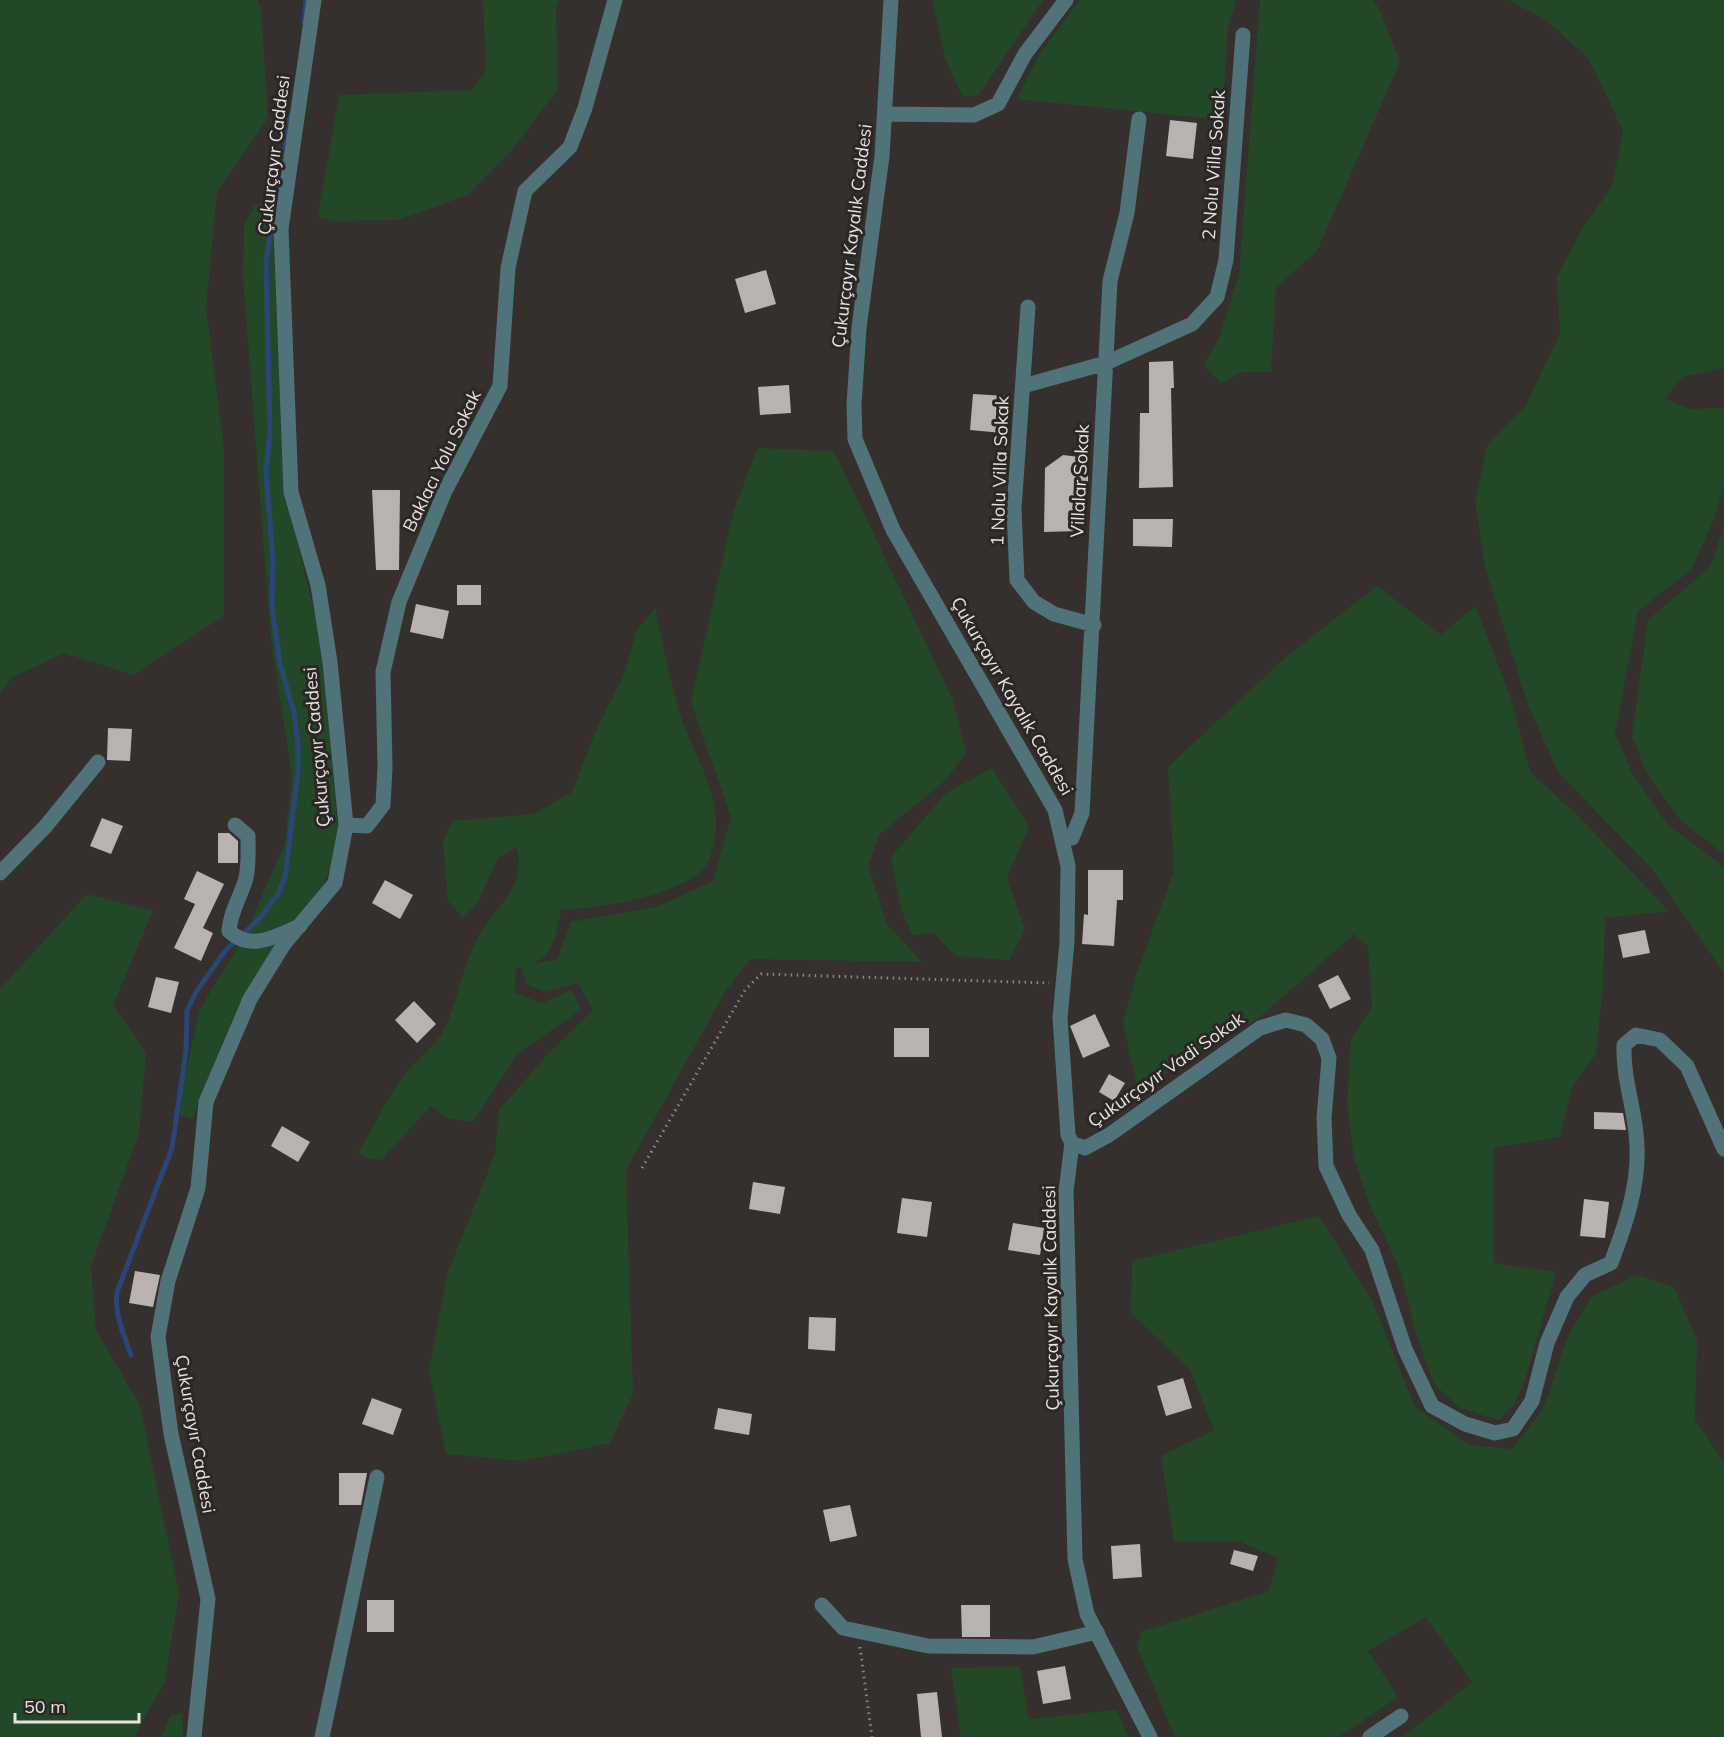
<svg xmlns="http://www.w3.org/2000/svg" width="1724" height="1737" font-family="Mulish,sans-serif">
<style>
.green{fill:#224827}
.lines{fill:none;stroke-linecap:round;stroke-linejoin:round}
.stream{stroke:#294677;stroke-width:5}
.building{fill:#b9b2b0}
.path{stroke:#8b8785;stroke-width:3;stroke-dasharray:1.5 4.5;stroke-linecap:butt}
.minor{stroke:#50737a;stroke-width:15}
.tertiary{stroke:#50737a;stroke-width:15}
.labels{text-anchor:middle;stroke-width:6;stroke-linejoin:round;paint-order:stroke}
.street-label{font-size:18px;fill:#e6e3e1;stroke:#2b2725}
</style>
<rect width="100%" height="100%" fill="#35302e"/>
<!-- green -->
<path class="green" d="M0,0H257L261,8L268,118L217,192L206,308L224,448V616L133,675L64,653L11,678L0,694Z
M483,0H559L556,7L558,89L513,149L468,195L398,220L334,221L318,217L339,95L472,90L486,71Z
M933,0H1043L979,95L963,97L945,59Z
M1080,0H1236L1228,29L1222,120L1017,99L1039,55Z
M1260,0H1372L1379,8L1400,62L1317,251L1276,287L1271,372H1241L1221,383L1204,365L1219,338L1239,274Z
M1508,0H1724V368L1683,377L1665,398L1688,409L1724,408V486L1713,521L1691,570L1638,611L1615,733L1632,773L1667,824L1724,867V973L1652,869L1558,772L1528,705L1485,567L1475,502L1487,446L1526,405L1560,334L1557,277L1582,229L1612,186L1623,131L1589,59L1545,19Z
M279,203L274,250L283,482L321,641L338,830L332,865L321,889L265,961L232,1020L192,1119L177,1113L200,1009L245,935L285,843L292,776L271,639L243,277L244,224L255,205Z
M758,448L834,451L952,698L966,752L947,779L879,835L868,866L887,924L922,962L750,959L725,992L626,1170L633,1394L610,1443L524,1461L446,1454L429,1370L448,1272L495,1154L499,1110L547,1055L593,1010L578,983L545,992L526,984L522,967L516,969L515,993L542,1003L572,990L581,1010L518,1053L473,1122L447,1118L431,1106L381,1160L368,1159L358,1152C373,1129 385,1102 400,1081C414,1061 436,1048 446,1025C460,995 464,959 482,931C501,901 525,887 517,847L498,858L478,902L463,918L448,901L443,843L452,821L534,814L572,792L597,728L623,677L637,630L655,608C663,647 671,685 683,723C692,748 710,778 714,804C718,822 716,845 708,862C693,894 594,909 561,910C556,932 555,955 532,964L557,960L571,922L657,907L713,881L731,817L691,702L734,509Z
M1724,526V854L1681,821L1646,772L1632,736L1648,620L1711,566Z
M1377,586L1441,635L1475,606L1511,698L1530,772L1578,816L1669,911L1605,918L1603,985L1596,1054L1572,1087L1560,1137L1493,1148L1494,1263L1556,1272L1525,1380L1515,1403L1498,1420L1459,1407L1434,1384L1416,1334L1400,1269L1372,1211L1354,1158L1347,1104L1351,1039L1372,1007L1368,946L1354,934L1260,1017L1138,1090L1123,1023L1136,976L1174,871L1168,767L1287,656Z
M992,768L1029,827L1007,877L1025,930L1009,960L956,956L934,933L912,935L901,909L891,857L946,793Z
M87,894L153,911L113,1005L146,1053L139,1133L91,1266L96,1331L140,1405L179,1594L165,1681L134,1737H0V989Z
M1319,1216L1372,1300L1415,1407L1470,1445L1512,1449L1544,1408L1567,1338L1591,1297L1637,1275L1674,1287L1697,1340L1695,1419L1724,1463V1737H1403L1472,1682L1426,1617L1368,1651L1398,1697L1339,1737H1175L1137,1647L1141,1632L1269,1591L1278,1558L1238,1541L1174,1542L1161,1456L1214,1430L1190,1370L1131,1313L1132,1261Z
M1020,1666L1029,1719L1117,1710L1128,1737H961L951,1668Z
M182,1713L183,1737H161L171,1715Z"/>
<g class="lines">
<!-- stream -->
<path class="stream" d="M304,22L306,0
M131,1355C124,1334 114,1315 117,1292L172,1148L186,1051L187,1011L196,992L225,951L259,919L278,894L285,877L298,772V745L294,712L280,664L272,606L273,559L266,473L270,431L266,261L290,117"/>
</g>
<!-- building -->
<path class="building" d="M1170,120L1197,123L1193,159L1166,156Z
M766,270L776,304L745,313L735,279Z
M1173,361L1174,388H1171L1173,487L1139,488L1140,413H1149V362Z
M789,385L791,413L760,415L758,387Z
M973,394L1006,396L1003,433L970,430Z
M1063,455L1088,458V485H1077L1078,531L1044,532L1045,468Z
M372,490H400L399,570H376Z
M1133,519H1173L1172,547L1133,546Z
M457,585H481V605H457Z
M416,604L449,611L443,639L410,632Z
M108,728L132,729L130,761L107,760Z
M102,818L123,826L111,854L90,846Z
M218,833H229L238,841V863H218Z
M1088,870H1123V900H1117L1114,946L1082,944L1084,914L1088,915Z
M197,871L224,884L203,928L213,933L201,961L174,948L195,904L184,899Z
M385,880L413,895L400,919L372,903Z
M1645,930L1650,953L1623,958L1618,935Z
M1338,975L1351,999L1330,1009L1318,985Z
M156,977L179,982L171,1013L148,1007Z
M414,1001L436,1024L417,1043L395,1020Z
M1095,1014L1110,1046L1083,1058L1070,1026Z
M894,1028H929V1057H894Z
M1109,1074L1125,1083L1114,1101L1099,1092Z
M1594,1112L1623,1113L1626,1130L1594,1129Z
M282,1126L310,1142L298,1162L271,1146Z
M753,1182L785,1187L780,1214L749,1209Z
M902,1198L932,1202L927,1237L897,1233Z
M1584,1199L1609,1202L1605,1238L1580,1236Z
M1013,1223L1044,1228L1040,1255L1008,1250Z
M135,1271L160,1275L153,1307L129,1303Z
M809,1317L836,1318L835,1351L808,1349Z
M1183,1378L1192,1408L1166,1416L1157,1386Z
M372,1398L402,1409L393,1435L362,1424Z
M718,1408L752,1414L749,1435L714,1429Z
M339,1473H367L361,1505H339Z
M850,1505L857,1536L830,1542L823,1510Z
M1140,1544L1142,1577L1113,1579L1111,1546Z
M1234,1550L1258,1556L1253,1571L1230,1564Z
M367,1600H394V1632H367Z
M961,1605H990V1637H962Z
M1065,1666L1071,1699L1043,1704L1037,1671Z
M937,1692L942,1737H921L917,1694Z"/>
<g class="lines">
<!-- path -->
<path class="path" d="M642,1168L745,990L761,974L1049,983
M860,1647L872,1737"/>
<!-- minor -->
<path class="minor" d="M891,0L882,156L859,328L854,405L855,439L893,530L1055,810L1068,866L1067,942L1060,1018L1068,1135L1072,1143L1085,1148L1109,1135L1260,1028L1286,1020L1306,1025L1322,1039L1329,1058L1324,1118L1326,1166L1349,1215L1372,1250L1405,1349L1432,1406L1465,1424L1495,1433L1513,1429L1532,1401L1547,1343L1567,1297L1585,1275L1611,1263C1625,1226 1639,1186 1637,1146C1636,1110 1623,1083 1624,1045L1636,1035L1660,1040L1687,1066L1724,1149
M885,114L974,115L998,104L1025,54L1066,0
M1028,307L1014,509L1017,580L1034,602L1054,614L1094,625
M1023,386L1106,363L1192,324L1217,297L1226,260L1243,35
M235,825L248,836C248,850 249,864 246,878C240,899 231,909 229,931C251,952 276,936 300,926
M346,825L367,826L383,805L385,767L383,672L399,602L445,491L500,386L508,268L525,191L570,147L585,108L615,0
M1063,837L1072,838L1082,813L1110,281L1127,213L1139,119
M0,873L45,827L98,762
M822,1605L843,1628L928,1646L1033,1647L1097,1632
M322,1737L377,1477
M1370,1737L1401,1716"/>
<!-- tertiary -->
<path class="tertiary" d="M1072,1143L1066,1191L1075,1559L1087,1614L1150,1737
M194,1737L208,1599L171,1434L158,1337L168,1281L198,1188L206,1102L250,999L284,944L335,883L346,825L330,662L318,585L291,492L281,229L314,0"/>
</g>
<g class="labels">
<!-- street labels -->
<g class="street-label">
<text transform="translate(274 155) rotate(-83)" y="6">Çukurçayır Caddesi</text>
<text transform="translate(1214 165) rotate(-86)" y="6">2 Nolu Villa Sokak</text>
<text transform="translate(852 236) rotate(-83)" y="6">Çukurçayır Kayalık Caddesi</text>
<text transform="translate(442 461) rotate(-64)" y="6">Baklacı Yolu Sokak</text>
<text transform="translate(1000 471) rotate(-88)" y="6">1 Nolu Villa Sokak</text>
<text transform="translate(1080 481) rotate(-87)" y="6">Villalar Sokak</text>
<text transform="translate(1012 696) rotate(60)" y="6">Çukurçayır Kayalık Caddesi</text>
<text transform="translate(317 747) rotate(-95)" y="6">Çukurçayır Caddesi</text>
<text transform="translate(1166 1070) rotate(-35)" y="6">Çukurçayır Vadi Sokak</text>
<text transform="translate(1051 1298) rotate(-91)" y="6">Çukurçayır Kayalık Caddesi</text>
<text transform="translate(195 1434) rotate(80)" y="6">Çukurçayır Caddesi</text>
</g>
</g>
<!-- scale -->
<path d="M15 1713v9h124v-9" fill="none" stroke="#e6e3e1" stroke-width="3"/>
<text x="24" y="1713" font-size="18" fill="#e6e3e1" stroke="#2b2725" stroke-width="4.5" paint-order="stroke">50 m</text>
</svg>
